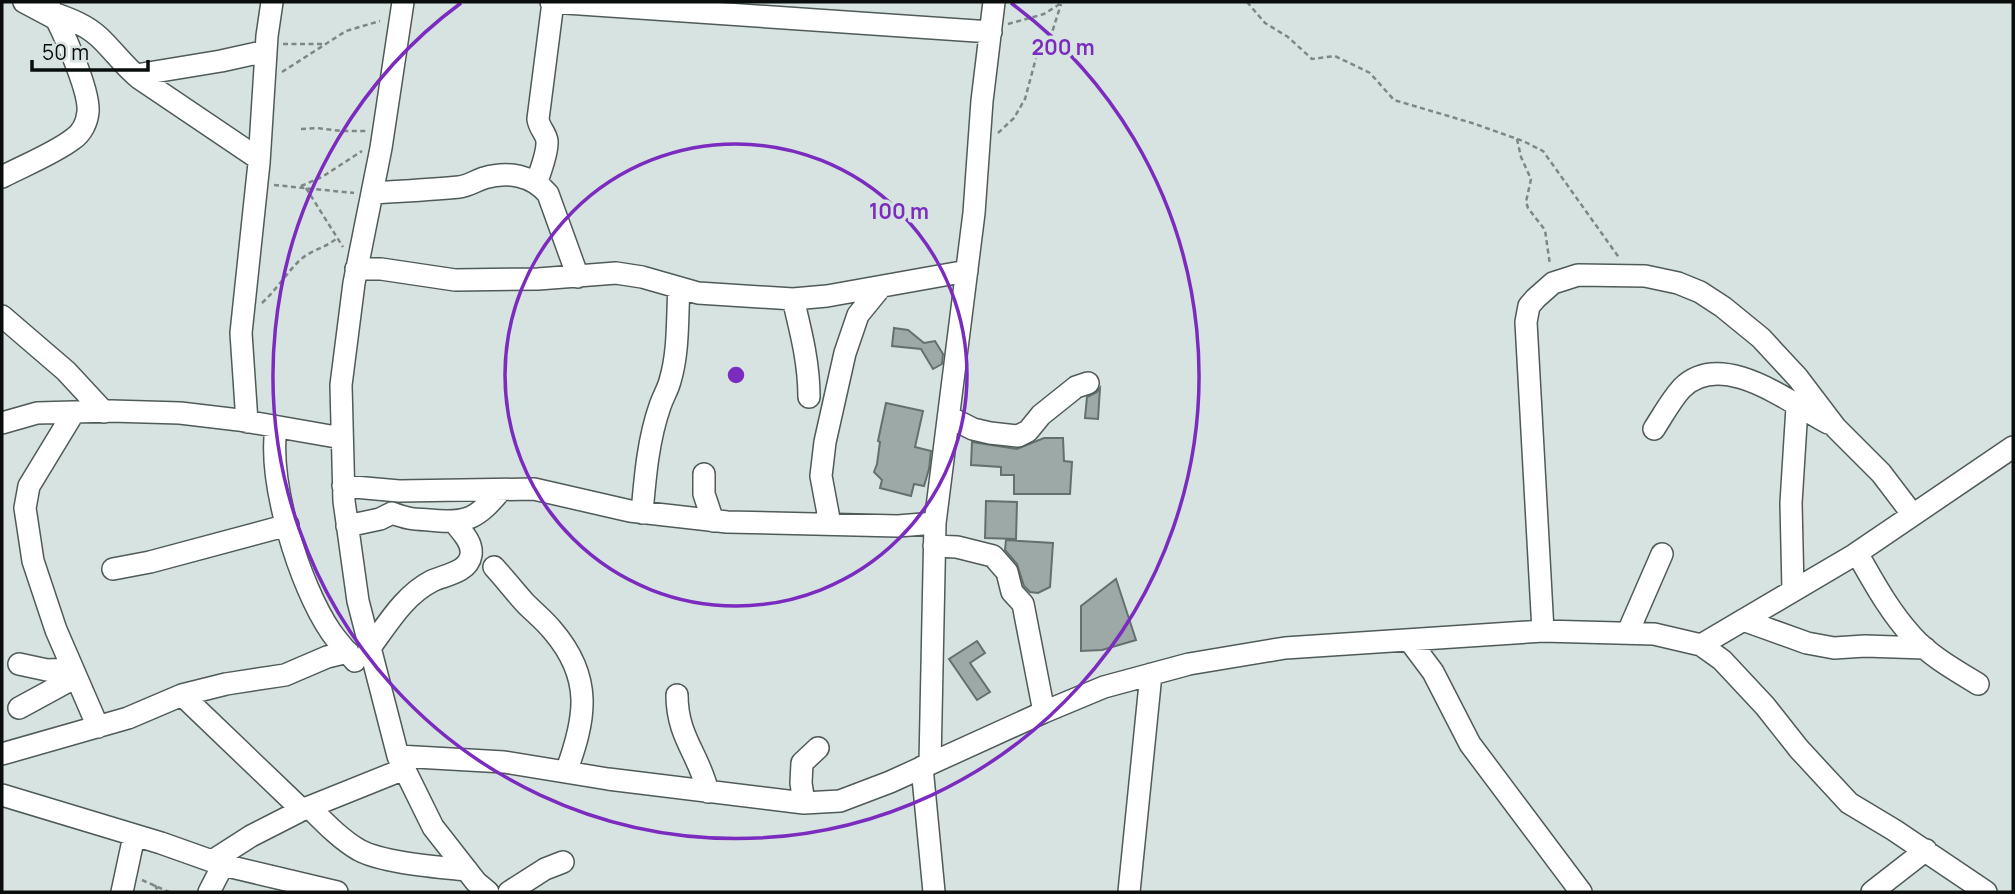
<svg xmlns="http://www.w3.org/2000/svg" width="2015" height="894" font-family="Manrope,sans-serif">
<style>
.building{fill:#9ca9a7;stroke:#63706e;stroke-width:2}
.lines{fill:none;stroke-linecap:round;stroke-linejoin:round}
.minor-casing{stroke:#4f5a59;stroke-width:24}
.path{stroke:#7e8786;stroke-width:2.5;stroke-dasharray:5 3.5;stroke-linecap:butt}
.minor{stroke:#fff;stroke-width:21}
.ring{fill:none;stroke:#7b2cbf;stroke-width:3.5}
.centre{fill:#7b2cbf;stroke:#d6e3e1;stroke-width:3.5}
.ring-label{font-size:21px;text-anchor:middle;font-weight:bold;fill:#7b2cbf;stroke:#d6e3e1;stroke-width:7;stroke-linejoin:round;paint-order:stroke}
</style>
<rect width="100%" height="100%" fill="#d6e3e1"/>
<!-- building -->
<path class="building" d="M894,328L908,330L924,343L935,341L943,354L942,364L933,369L921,349L892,346Z
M1100,388L1098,419L1085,418L1087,397L1097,392Z
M886,403L923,411L915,447L931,451L929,469L924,486L914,484L911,496L880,488L882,480L874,472L877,464L880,442L878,441Z
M1044,438H1063L1064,461L1072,462L1070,494H1014V475H1001V467L971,465L972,442L1017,449Z
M986,501L1017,502L1016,539L985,538Z
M1006,540L1053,543L1050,587L1038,593L1030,592L1024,586L1017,564L1005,550Z
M1116,579L1136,640L1102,650L1081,651V606Z
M977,641L985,653L970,663L990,692L977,700L949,659Z"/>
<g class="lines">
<!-- minor casing -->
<g class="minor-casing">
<path id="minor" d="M24,2L56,19
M403,2L381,148L354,283L341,385L344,501L358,601L398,756L433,827L476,882L488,892
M551,2L991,32
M53,13C70,19 86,25 99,37C114,51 123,65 139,78L259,159
M136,75L221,61L266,51
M2,177C23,166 55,153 73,139C82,133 87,122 88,112C90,90 61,26 49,6
M537,182C540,171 548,153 547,141C546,133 539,128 538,119L553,2
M372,193C401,191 430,190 459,187C468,186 475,181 484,178C508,171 532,175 548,194L578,277
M356,269H381L455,280L538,279L616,273L642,277L698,293L793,299L827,296L967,271
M793,299C801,332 809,363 809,397
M2,316L66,371L104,412
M74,412L29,486L25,508L33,561L56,630L98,727
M949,417L973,429L990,433L1018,436L1028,431L1041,415L1076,387L1088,383
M247,422L241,333L259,163L267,36L272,2
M2,423L37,413L111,411L180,413L239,420L342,438
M276,427C268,483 299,585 331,632C338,642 347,652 355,661
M1654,429C1663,415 1671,400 1682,388C1722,348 1790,403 1828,423
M704,474V494L713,521
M343,486L399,491L534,489L630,511L727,522L898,526L935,523
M642,513C645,478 648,440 660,406C663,397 668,389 670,381C679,351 677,318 679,288
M830,524L821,476L825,442L845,353L858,315L880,288
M347,526L380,519L392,513C408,519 413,519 429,520C467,524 477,519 501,490
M934,546L957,547L993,556L1007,572L1012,592L1023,604L1044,712
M1857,553C1873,581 1889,611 1912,636C1930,656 1955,670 1978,684
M494,567C505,579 515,592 526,604C535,613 545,621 553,631C593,678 586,718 566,772
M113,569L150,562L288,525
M1793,590L1791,503L1797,407
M1743,620L1807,643L1834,648L1865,646L1925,648
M1543,631L1526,322L1529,306L1536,298L1553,283L1578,275L1645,276L1678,283L1700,292L1723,307L1761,338L1798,378L1836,428L1881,473L1913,515
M1628,632L1662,554
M1409,640L1433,672L1470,744L1581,892
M1701,645L1854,555L2013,447
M369,649C387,625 404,595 432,581C444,575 468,573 471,555C473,542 461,531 454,522
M19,664L47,670L72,669
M182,695L302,810
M677,695C677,737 699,754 708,792
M19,708L76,677
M2,754L128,718L182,695L226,684L285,675L327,657L348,652
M398,756L504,762L608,779L804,803L840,801L890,782L1044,712L1104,687L1189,664L1285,648L1543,631L1654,634L1701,645L1722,660L1765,706L1799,749L1849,803L1894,830L1986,892
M930,763L935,523L974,213L982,101L994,2
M922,767L934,892
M2,795L161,843L223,865L337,892
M804,803L801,783L802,763L818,748
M309,807C324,822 340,839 359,850C383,863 439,867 467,870
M212,861L251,836L302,810L404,769
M122,892L134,836
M209,892L223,865
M509,892L545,869L563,862
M1129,892L1151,674
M1872,892L1926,850"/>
</g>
<!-- path -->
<path class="path" d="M1247,2L1265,23L1288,37L1312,59L1335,56L1370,73L1394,100L1472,123L1523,141L1543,151L1620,259
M1008,24L1044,14L1063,2
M283,44H322
M282,72L346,31L380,21
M301,129L317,128L341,131H366
M998,133L1014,118L1025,99L1036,58L1049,42L1061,4
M1517,139L1521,157L1531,179L1526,202L1528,208L1545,230L1550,265
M274,185L354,193
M301,186L322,177L362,151
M306,188L343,247
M262,303C276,290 286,274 299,261C310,250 326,248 337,238
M142,880L169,892
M155,885L158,892"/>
<!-- minor -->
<use href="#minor" class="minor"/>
</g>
<!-- distance rings -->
<g class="ring">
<circle cx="736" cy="375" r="231"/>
<path d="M1011 3A463 463 0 1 1 461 3"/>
</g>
<circle cx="736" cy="375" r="10" class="centre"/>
<g class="ring-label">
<text x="1063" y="55">200 m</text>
<text x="899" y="219">100 m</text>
</g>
<!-- border -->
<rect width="2015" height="894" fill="none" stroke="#090e0d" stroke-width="7"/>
<!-- scale -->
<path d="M32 60v10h116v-10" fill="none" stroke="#090e0d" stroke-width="3.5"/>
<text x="42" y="60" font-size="21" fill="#090e0d" stroke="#d6e3e1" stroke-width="5" paint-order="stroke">50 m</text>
</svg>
